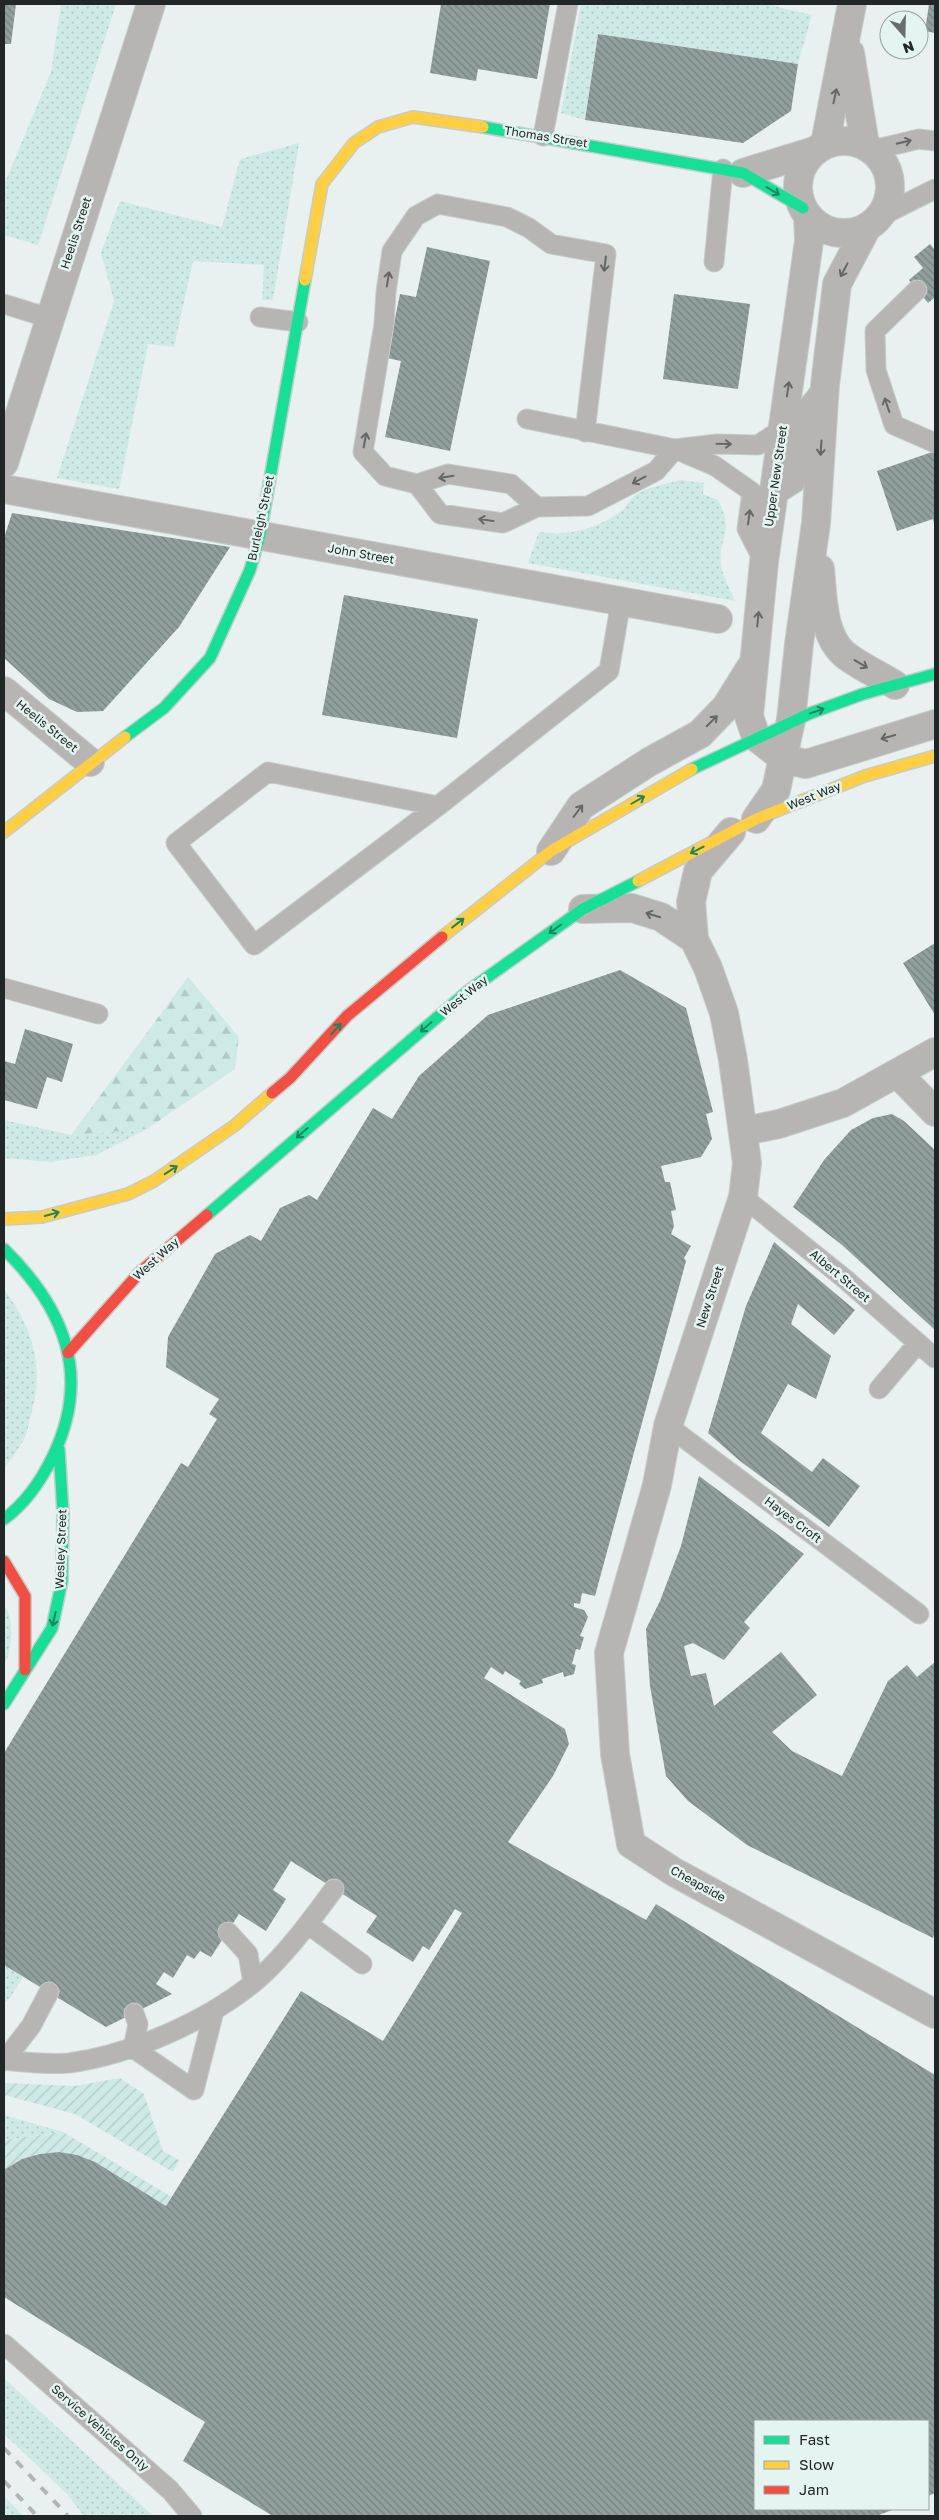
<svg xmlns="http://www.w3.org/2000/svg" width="939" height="2520" font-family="'Golos Text',sans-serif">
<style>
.grass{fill:url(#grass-dots)}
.forest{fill:url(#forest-firs)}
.garden{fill:url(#garden-furrows)}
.building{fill:url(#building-back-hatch)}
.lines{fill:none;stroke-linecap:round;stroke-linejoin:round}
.lane-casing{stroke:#c5ccca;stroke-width:21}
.street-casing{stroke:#c5ccca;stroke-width:30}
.fast-casing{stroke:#c5ccca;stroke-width:14}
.slow-casing{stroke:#c5ccca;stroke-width:14}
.jam-casing{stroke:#c5ccca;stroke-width:14}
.lane{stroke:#b6b5b4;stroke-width:19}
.street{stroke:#b6b5b4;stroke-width:28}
.fast{stroke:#16e098;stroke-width:11}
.slow{stroke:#ffcf43;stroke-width:11}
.jam{stroke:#f24e42;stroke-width:11}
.rail{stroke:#b1b6b4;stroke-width:4;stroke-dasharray:9 9;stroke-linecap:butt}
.oneway{stroke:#646766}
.oneway2{stroke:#1c845f}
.labels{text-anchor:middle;stroke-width:5;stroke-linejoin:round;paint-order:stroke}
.street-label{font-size:12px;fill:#212726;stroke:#e4f5f1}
</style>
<defs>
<pattern id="grass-dots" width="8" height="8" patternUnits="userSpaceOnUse" patternTransform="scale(1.25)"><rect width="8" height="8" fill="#ceeae5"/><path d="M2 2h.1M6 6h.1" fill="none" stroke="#b1c9c4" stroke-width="1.8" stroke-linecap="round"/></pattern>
<pattern id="forest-firs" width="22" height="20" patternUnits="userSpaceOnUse" patternTransform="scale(1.25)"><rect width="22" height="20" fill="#ceeae5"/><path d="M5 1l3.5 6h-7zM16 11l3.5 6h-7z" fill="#b1c9c4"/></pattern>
<pattern id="garden-furrows" width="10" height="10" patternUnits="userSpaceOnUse" patternTransform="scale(1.25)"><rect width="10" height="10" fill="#ceeae5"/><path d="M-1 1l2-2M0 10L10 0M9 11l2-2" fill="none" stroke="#b1c9c4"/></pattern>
<pattern id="building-back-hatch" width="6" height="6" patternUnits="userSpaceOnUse" patternTransform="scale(1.25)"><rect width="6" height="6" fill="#91a09d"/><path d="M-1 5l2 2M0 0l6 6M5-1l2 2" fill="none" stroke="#768280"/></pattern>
</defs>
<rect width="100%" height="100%" fill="#e8f1ef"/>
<!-- grass -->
<path class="grass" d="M61,4H116L38,245L4,235V185L51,72Z
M581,4H766L812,15L798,64L598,34L585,120L561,113Z
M299,143L273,300H262L264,265L193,261L174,347L148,344L119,489L57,478L114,301L101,253L120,201L222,227L240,159Z
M681,480L704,483L703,494L718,500C735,532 718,537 721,564C722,576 731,590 735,601L528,563L539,532C567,537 597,529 620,512C626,508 628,501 633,497C645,487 667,484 681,480Z
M4,1120L71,1135L147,1129L96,1155L50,1162L4,1158Z
M4,1289C33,1329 45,1366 31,1415C29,1422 28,1430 25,1437C20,1448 11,1459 4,1469Z
M4,1605C15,1619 12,1651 4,1666Z
M4,1965L23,1977L10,1998L4,2003Z
M4,2115L63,2132L4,2140Z
M4,2378L153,2516H84L66,2493L4,2434Z
M4,2496L23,2516H4Z"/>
<!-- forest -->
<path class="forest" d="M188,977L239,1037L235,1069L147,1129L71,1135Z"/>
<!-- garden -->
<path class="garden" d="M120,2078L144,2094L163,2151L179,2160L173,2172L75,2114L4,2095V2083L75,2086Z
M63,2132L172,2197L166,2206L77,2155L59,2152L40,2154L22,2159L4,2170V2140Z"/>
<!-- building -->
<path class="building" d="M4,4H16L11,44H4Z
M441,4H550L537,79L478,69L476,81L430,73Z
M929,4H935V33L925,31Z
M598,34L798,64L791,111L743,143L585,120Z
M930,244L935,250V297L928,303L909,280L923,268L914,257Z
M427,247L490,261L450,451L385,437L401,361L387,358L400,294L416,297Z
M674,294L750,304L738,389L663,379Z
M935,451V526L933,519L897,531L877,471Z
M12,513L230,547L179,627L103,711L77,712L49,699L4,658V538Z
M344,595L478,619L457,738L322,715Z
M935,943V1015L903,963Z
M620,970L686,1008L713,1112L706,1114L712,1139L701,1157L661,1166L665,1182H670L676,1210L671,1211L674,1226L671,1234L691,1246L684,1258L686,1261L595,1596L582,1593L580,1604L574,1603V1607L584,1610L588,1617L580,1636L584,1637L580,1650L576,1649L572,1664L576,1665L574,1674L564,1677L563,1672L542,1679L543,1683L525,1689L519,1684L521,1681L505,1671L503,1675L491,1667L484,1678L565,1729L569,1744L553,1776L508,1842L646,1920L656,1904L935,2075V2493L928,2496V2421H755V2509H895L876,2516H270L271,2515L183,2461L205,2422L4,2297V2170L22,2159L40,2154L59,2152L77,2155L95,2162L166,2206L301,1991L383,2041L462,1913L455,1909L429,1950L423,1946L413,1962L366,1932L377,1916L291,1861L273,1890L286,1899L266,1931L239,1914L211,1957L200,1951L194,1959L187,1955L173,1978L164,1972L156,1984L172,1994L106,2027L4,1965V1753L181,1463L188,1467L217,1419L209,1414L219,1399L166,1367L168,1337L215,1254L250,1235L261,1241L280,1208L309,1195L317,1200L373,1108L392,1119L419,1076L488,1015Z
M25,1029L73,1044L62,1082L47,1077L37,1109L4,1100V1061L15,1064Z
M892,1114L904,1121L935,1150V1330L842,1245L793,1207L824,1160L851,1130L873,1118Z
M774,1242L855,1310L834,1335L798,1304L791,1324L831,1356L816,1399L788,1384L761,1433L812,1472L823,1458L860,1486L829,1527L740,1461L708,1433L746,1306Z
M699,1476L804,1554L744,1622L750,1628L724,1660L693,1643L684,1646L691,1676L706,1673L714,1706L781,1652L817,1695L772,1732L792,1751L842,1776L888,1681L907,1665L917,1677L935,1662V1932L933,1938L747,1845L688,1801L666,1776L650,1686L646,1629L660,1601L681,1546Z"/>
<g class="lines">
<!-- lane casing -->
<g class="lane-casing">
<path id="lane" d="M543,136L568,4
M873,150L919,139L935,141
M881,216L935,189
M714,262L723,169
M917,290L875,331L876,370L894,425L935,443
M4,304L49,318
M260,317L298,322
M527,419L675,449L715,466L752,492L747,529L764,562
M585,432L606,254L551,244L529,228L507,217L438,204L416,216L392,251L386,292L384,324L363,452L385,476L417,484L440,514L503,523L537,507L588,506L656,471L675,449L717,444L758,445L782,429
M417,484L448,474L511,484L537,507
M766,495L773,497L795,483L806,409L825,385
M438,806L268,772L176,843L254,945L438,806L609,671L621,601
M4,988L98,1014
M743,1197L845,1279L935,1358
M879,1389L918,1343
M668,1426L919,1614
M309,1925L362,1964
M228,1932L248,1954L253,1983
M134,2013L138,2024L133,2048L194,2090L214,2011
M4,2060C24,2062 48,2065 69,2063C129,2055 205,2022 252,1984C282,1960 312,1919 334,1889
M4,2061L31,2026L49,1992
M4,2344L170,2490L192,2516"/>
</g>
<!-- street casing -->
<g class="street-casing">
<path id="street" d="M850,53L865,145
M798 187a46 46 0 1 1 92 0a46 46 0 1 1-92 0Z
M825,144L852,4
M743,173L814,151
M808,216L809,241L764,562L749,716L756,737L784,759L806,764L935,724
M4,463L151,4
M4,489L718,619
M820,569C823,597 822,634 844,654C859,666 879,675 895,685
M4,691L90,762
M756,819L776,790L791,720L799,644L816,523L825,385L837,284L867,227
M731,832L698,871L691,902L694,939L708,968L724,1013L733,1060L747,1163L743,1197L668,1426L657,1485L609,1653L615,1754L631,1844L674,1872L935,2014
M551,851L581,806L649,762L700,734L726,707L751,667
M583,909L632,908L661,917L694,939
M898,1074L935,1112
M744,1131L779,1124L843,1103L935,1052"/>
</g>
<!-- fast casing -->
<g class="fast-casing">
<path id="fast" d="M483,127L743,173L803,208
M125,737L164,708L210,658L250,570L260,535L305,280
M692,769L811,713L863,694L935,674
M207,1215L468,991L583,909L638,881
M4,1249C64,1308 92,1375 53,1456C41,1481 26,1503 4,1519
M4,1704L52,1628L62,1581L63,1513L59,1449"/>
</g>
<!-- slow casing -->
<g class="slow-casing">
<path id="slow" d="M305,280L322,184L354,143L378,127L413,117L483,127
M4,832L125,737
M638,881L756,819L865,776L935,756
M442,937L551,851L692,769
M4,1219L42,1217L128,1194L154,1181L234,1126L272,1093"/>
</g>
<!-- jam casing -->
<g class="jam-casing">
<path id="jam" d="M272,1093L290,1078L347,1016L442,937
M68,1353L140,1272L207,1215
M4,1561L25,1596V1670"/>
</g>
<!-- lane -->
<use href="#lane" class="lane"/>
<!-- street -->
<use href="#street" class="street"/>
<!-- fast -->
<use href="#fast" class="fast"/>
<!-- slow -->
<use href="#slow" class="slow"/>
<!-- jam -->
<use href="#jam" class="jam"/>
<!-- rail -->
<path class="rail" d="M4,2448L68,2516
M4,2481L37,2516"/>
</g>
<!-- one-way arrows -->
<defs><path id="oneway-shaft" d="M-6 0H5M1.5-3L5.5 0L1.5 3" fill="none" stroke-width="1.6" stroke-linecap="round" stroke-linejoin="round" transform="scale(1.25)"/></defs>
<g class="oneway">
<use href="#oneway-shaft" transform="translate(835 96) rotate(-78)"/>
<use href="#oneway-shaft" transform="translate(904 142) rotate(-13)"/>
<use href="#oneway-shaft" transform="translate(605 264) rotate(97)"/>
<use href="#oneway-shaft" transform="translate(844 270) rotate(118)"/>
<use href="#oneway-shaft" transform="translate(388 279) rotate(-81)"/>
<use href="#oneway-shaft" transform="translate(788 389) rotate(-82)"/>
<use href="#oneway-shaft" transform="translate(887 405) rotate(-109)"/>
<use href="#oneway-shaft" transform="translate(365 440) rotate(-80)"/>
<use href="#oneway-shaft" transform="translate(724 444) rotate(1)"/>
<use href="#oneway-shaft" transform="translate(821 448) rotate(94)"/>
<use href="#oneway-shaft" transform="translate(446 477) rotate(171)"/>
<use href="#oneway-shaft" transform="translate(639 480) rotate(152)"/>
<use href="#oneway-shaft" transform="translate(749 517) rotate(-82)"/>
<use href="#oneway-shaft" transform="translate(486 520) rotate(-172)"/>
<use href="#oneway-shaft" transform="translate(758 619) rotate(-84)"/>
<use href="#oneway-shaft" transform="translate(861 664) rotate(31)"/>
<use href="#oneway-shaft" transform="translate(712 721) rotate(-45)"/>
<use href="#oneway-shaft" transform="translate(888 737) rotate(164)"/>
<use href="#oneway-shaft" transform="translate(578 811) rotate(-53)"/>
<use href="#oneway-shaft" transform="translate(653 915) rotate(-163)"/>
</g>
<g class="oneway2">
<use href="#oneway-shaft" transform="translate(773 191) rotate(31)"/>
<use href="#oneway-shaft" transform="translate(817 711) rotate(-19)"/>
<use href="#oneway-shaft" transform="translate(638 800) rotate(-30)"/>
<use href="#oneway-shaft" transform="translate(697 850) rotate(153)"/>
<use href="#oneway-shaft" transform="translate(458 923) rotate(-38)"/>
<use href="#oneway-shaft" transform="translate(555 929) rotate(144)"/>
<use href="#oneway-shaft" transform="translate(426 1027) rotate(139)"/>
<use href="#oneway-shaft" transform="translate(336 1029) rotate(-48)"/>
<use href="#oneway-shaft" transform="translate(302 1133) rotate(139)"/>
<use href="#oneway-shaft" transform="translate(171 1170) rotate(-33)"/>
<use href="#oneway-shaft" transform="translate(52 1214) rotate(-15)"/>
<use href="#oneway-shaft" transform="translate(54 1619) rotate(103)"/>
</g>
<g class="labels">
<!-- street labels -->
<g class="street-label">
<text transform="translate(546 137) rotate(9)" y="4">Thomas Street</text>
<text transform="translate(76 233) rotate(-72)" y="4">Heelis Street</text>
<text transform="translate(776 476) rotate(-82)" y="4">Upper New Street</text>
<text transform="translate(261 518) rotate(-78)" y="4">Burleigh Street</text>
<text transform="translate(361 554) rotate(10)" y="4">John Street</text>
<text transform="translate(47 726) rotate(39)" y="4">Heelis Street</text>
<text transform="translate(814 796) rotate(-22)" y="4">West Way</text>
<text transform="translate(464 996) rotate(-39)" y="4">West Way</text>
<text transform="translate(156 1259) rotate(-42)" y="4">West Way</text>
<text transform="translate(840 1276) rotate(40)" y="4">Albert Street</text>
<text transform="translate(710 1297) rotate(-72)" y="4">New Street</text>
<text transform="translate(793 1520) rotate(37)" y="4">Hayes Croft</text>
<text transform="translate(61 1549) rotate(-88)" y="4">Wesley Street</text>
<text transform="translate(698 1884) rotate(29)" y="4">Cheapside</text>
<text transform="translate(100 2428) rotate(41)" y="4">Service Vehicles Only</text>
</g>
</g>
<!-- border -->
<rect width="939" height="2520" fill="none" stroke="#212726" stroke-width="10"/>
<!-- legend -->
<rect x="754" y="2420" width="175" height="90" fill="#e4f5f1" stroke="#96a3a0"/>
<rect x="764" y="2436" width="25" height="8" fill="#16e098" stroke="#96a3a0"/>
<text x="799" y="2445" font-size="15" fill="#212726">Fast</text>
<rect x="764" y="2461" width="25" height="8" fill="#ffcf43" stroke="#96a3a0"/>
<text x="799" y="2470" font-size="15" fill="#212726">Slow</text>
<rect x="764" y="2486" width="25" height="8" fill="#f24e42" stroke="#96a3a0"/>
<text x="799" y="2495" font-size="15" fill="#212726">Jam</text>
<!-- north arrow -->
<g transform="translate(904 35) rotate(160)"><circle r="24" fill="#e4f5f1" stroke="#96a3a0"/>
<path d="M0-4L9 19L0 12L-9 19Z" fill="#676e6c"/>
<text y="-8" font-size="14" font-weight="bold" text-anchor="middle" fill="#212726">N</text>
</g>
</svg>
